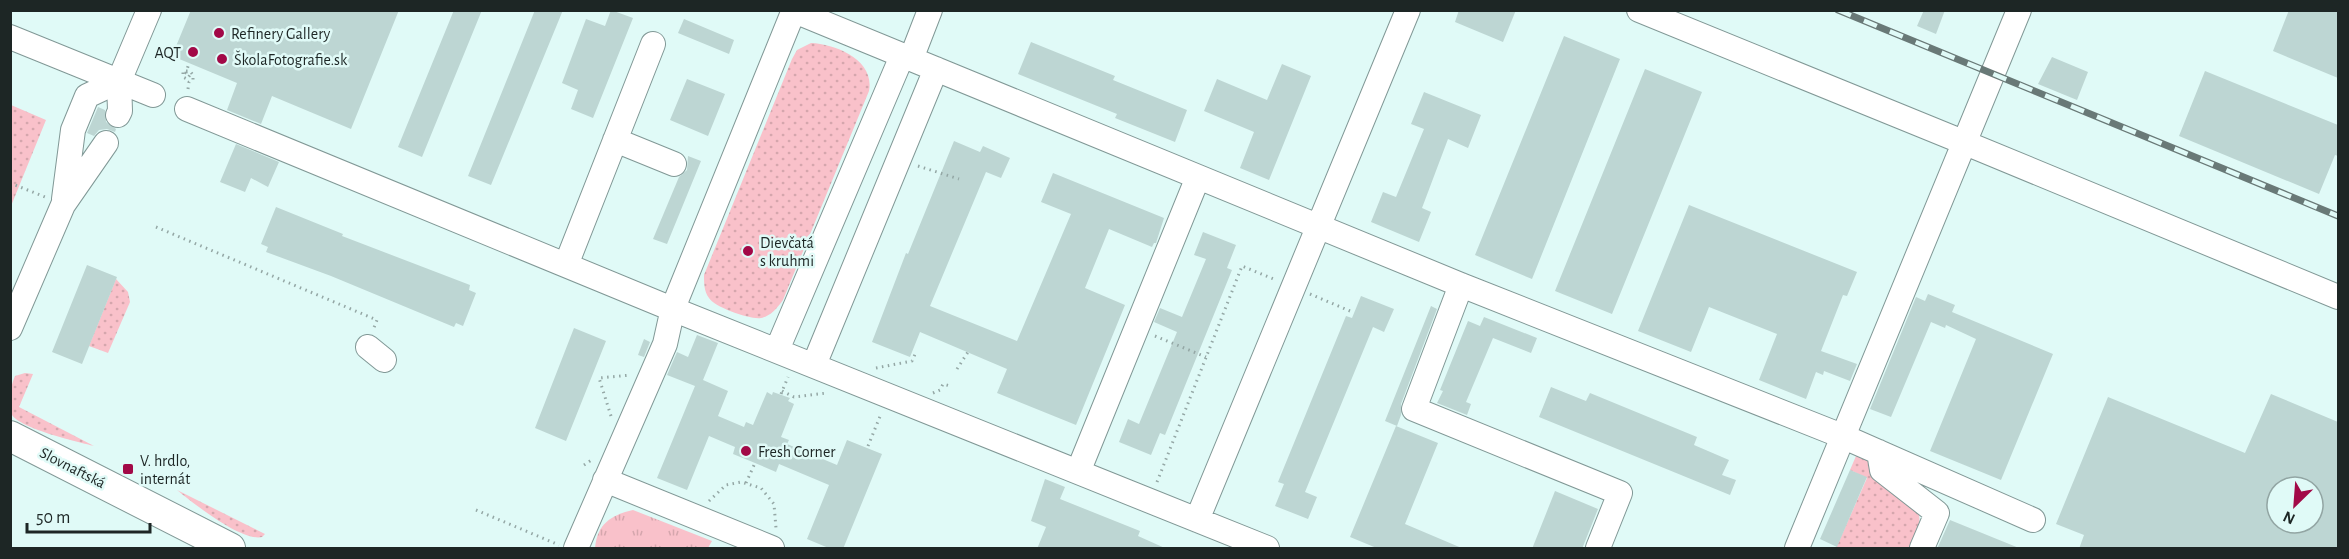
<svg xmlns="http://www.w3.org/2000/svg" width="2349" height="559" font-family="'Alegreya Sans',sans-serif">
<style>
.grass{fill:url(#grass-dots)}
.park{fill:url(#park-tufts)}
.building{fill:#bdd6d3;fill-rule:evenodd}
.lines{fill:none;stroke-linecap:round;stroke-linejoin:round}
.minor-casing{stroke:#819896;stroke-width:26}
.major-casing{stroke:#819896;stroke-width:32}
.path{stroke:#94a7a5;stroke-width:3;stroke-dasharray:1.5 4.5;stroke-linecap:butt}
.minor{stroke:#fff;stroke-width:24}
.major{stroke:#fff;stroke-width:30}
.rail-casing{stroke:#697977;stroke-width:7}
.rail{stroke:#e0faf7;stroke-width:4.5;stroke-dasharray:14;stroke-linecap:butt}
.poi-dot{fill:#a20947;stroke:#e0faf7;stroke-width:2}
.labels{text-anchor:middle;stroke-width:5;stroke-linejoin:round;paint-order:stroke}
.poi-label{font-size:16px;fill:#1d2625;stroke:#e0faf7;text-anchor:start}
.street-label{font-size:16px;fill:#1d2625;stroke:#e0faf7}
</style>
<defs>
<pattern id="grass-dots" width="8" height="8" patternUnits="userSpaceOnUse" patternTransform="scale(1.5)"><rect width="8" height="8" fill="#f9c1ca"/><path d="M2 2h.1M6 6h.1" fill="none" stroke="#d5a6ad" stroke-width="1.8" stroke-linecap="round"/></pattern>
<pattern id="park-tufts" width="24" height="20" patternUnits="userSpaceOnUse" patternTransform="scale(1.5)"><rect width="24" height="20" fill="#f9c1ca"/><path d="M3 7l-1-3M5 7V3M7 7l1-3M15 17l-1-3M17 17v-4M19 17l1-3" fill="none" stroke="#d5a6ad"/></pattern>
</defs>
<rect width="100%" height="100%" fill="#e0faf7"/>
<!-- grass -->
<path class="grass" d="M811,43C836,44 875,60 869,91L783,300C777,308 771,316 761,318C751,320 714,307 709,298C704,292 704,282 704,275L792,59L797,50Z
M11,105L46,120L11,206Z
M116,279L128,292L130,302L108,353L89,346Z
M25,373L33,374L19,407L94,446C79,442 16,428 11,413C7,403 11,385 15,376Z
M1864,455L1917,506C1922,522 1919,533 1912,548H1836L1867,478L1850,470L1856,456Z
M177,490L265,534L262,537C242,542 193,503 177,490Z"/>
<!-- park -->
<path class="park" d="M633,510L712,541L708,548H595C597,524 611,515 633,510Z"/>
<!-- building -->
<path class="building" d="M191,10H399L351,129L272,96L261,124L227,110L237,83L172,56Z
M454,10H482L422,157L398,147Z
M535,10H563L491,185L468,176Z
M611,10L633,18L593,118L571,109L578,90L562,83L586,19L605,26Z
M1459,10H1516L1503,42L1455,22Z
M1924,10H1945L1936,34L1917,26Z
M2289,10H2338V78L2273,51Z
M684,19L734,40L729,54L678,33Z
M1564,36L1620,59L1532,279L1475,255Z
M1031,42L1115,76L1113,80L1187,110L1175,142L1115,118L1117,114L1018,74Z
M2052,57L2088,72L2077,100L2038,84Z
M1282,64L1311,76L1269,180L1240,168L1254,132L1204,111L1217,79L1267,100Z
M1645,69L1702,92L1612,314L1555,291Z
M2205,71L2338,125V156L2335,155L2319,194L2179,136Z
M687,79L725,94L708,136L670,120Z
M1424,92L1481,115L1468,148L1448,139L1422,208L1431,212L1419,242L1371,222L1383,192L1396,197L1424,129L1411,124Z
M98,107L105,110L106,122L116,129L115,132L107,129L99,130L94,136L87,133Z
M954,141L980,152L983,146L1010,158L1001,178L986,172L930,306L1017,341L1071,214L1041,202L1053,173L1164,218L1156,243H1154L1152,247L1109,229L1085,288L1125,305L1076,425L997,393L1007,369L920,332L910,357L872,342L906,253L908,254Z
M236,144L279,162L268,187L251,178L245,192L220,182Z
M688,156L701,161L667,244L653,239L679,177L687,170Z
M1689,205L1857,272L1847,296L1843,295L1821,351L1857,364L1850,381L1824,371L1823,375L1816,372L1806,399L1759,380L1777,334L1709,307L1691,352L1638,331Z
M276,207L343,234L342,236L470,285L469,290L476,293L463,326L456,323L454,327L331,276L266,252L268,247L261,244Z
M1203,232L1236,245L1227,268L1232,270L1165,435L1160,433L1151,455L1119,442L1128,419L1139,424L1177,332L1154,322L1160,308L1182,317L1206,259L1194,255Z
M87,265L117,277L82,364L52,352Z
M1928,294L1955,305L1952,312L2053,354L2001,480L1930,451L1976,339L1946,325L1945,328L1931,322L1891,417L1870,409L1916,297L1925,301Z
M1361,296L1394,309L1384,332L1373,327L1305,492L1317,497L1308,519L1275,506L1284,484L1278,482L1346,316L1352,318Z
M1431,306L1437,309L1401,404V415L1397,426L1385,421Z
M1484,317L1537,338L1531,353L1493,338L1466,402L1471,404L1467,415L1437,403L1443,391L1440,390L1468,321L1480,326Z
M574,328L606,341L566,441L535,428Z
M697,335L718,343L703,380L728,391L718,416L744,427L746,422L753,425L767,392L772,395L773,392L790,398L788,401L794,404L781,437L789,440L787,444L837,465L847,440L882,454L843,549H831L807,539L829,485L779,464L776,472L755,463L733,454L735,447L709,436L687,490L657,478L695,386L667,375L677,352L688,357Z
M644,339L650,342L644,357L638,355Z
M1551,387L1586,401L1590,393L1697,437L1694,445L1729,460L1722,475L1736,480L1730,495L1539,417Z
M2271,394L2338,422V549H2079L2084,535L2056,524L2108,397L2245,453ZM2277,487H2313V523H2277Z
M1396,426L1438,443L1405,524L1464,549H1379L1350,537Z
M1850,470L1867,477L1837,547L1820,539Z
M1045,479L1065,487L1060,499L1140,531L1138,536L1167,549H1037L1046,527L1031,521Z
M1555,491L1598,509L1582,549H1532Z
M1950,520L2019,548V549H1937Z"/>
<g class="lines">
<!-- minor casing -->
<g class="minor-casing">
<path id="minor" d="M792,10L1461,285L1842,436L2033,520
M1639,10L1963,142L2338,297
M10,37L153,95
M911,59L930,10
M187,109L660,304L1267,548
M118,115L120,111L119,81L149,10
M615,140L674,164
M64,199L73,130L87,96L119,81
M566,265L653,44
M1461,285L1414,409L1620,493L1598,548
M10,328L63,205L106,143
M368,347L384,360
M777,350L902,56
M814,365L936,69
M1879,452L1882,470L1937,513L1922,548
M1078,472L1198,177
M605,480L772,548
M1197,520L1408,10
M576,548L665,344L673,308L794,10
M1797,548L2019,10"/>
</g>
<!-- major casing -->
<g class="major-casing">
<path id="major" d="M10,436L230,548"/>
</g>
<!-- path -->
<path class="path" d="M188,89L189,82L193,80V75L190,71H183V77L187,79L190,75L186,73L189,63
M918,166L959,179
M10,183L45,197
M156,227L377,320L373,330
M1310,294L1350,311
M1155,336L1206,357
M876,368L912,361L916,352
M957,369L968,352
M782,391L794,397L827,393
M933,393L940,390L943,384L950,386
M781,394L788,377
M611,416L599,378L631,375
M868,446L881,414
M584,465L593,459
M1157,482L1242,266L1276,280
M746,483L755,463
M709,501L726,485L741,482L761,488L774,504L776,528
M476,510L559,545"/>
<!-- minor -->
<use href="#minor" class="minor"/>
<!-- major -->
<use href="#major" class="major"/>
<!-- rail casing -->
<g class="rail-casing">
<path id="rail" d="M1838,10L2338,216"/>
</g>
<!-- rail -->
<use href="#rail" class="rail"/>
</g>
<!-- markers -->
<g class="poi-dot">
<circle cx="219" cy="33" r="6"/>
<circle cx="193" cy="52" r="6"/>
<circle cx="222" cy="59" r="6"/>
<circle cx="748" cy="251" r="6"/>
<circle cx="746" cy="451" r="6"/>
<rect x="122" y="463" width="12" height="12" rx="3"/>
</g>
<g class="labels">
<!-- poi labels -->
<g class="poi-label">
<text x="231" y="39">Refinery Gallery</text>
<text x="181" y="58" text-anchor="end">AQT</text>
<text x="234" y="65">ŠkolaFotografie.sk</text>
<text x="760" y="248">Dievčatá<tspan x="760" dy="18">s kruhmi</tspan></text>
<text x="758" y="457">Fresh Corner</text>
<text x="140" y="466">V. hrdlo,<tspan x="140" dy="18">internát</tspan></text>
</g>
<!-- street labels -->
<g class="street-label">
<text transform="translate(73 467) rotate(27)" y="6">Slovnaftská</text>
</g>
</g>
<!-- border -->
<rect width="2349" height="559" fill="none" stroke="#1d2625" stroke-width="24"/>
<!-- north arrow -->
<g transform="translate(2295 505) rotate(205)"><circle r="28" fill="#e0faf7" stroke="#92a5a3" stroke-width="1.5"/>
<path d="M0-4.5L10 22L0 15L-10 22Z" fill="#a20947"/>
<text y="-9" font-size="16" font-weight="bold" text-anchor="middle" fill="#1d2625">N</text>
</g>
<!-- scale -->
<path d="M27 523v9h123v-9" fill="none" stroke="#1d2625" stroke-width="3"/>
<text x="36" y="523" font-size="18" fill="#1d2625" stroke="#e0faf7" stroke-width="4.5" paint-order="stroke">50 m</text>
</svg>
